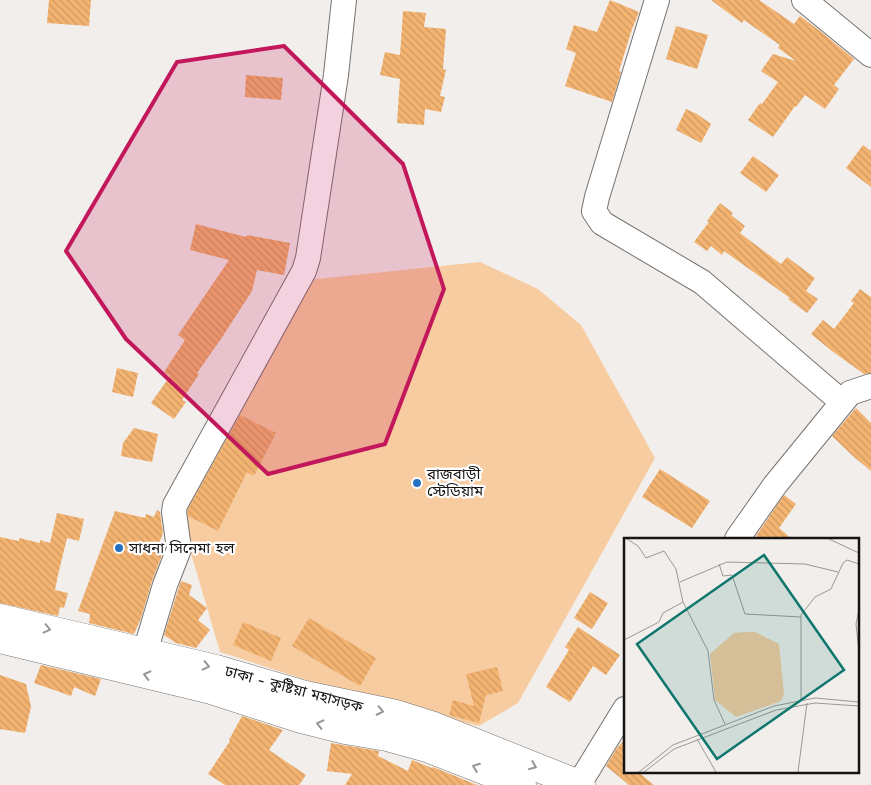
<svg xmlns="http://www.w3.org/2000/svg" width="871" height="785" font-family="'Work Sans','Noto Sans Bengali',sans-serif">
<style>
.pitch{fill:#f8cca1}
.building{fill:url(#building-back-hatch)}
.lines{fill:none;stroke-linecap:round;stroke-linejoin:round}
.minor-casing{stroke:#767370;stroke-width:26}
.major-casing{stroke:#767370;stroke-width:29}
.minor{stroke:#fff;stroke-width:24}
.major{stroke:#fff;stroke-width:28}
.oneway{stroke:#969595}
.marked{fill:#c2185b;fill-opacity:0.2;stroke:#c2185b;stroke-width:4;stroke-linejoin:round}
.poi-dot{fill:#2670c0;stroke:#fff;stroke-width:2}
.labels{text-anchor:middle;stroke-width:4.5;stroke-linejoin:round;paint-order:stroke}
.poi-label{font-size:15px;fill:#161413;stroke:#fff;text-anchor:start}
.street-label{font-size:15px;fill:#161413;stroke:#fff}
.inset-road{fill:none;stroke:#9a9795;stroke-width:1}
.view{fill:#0f766e;fill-opacity:0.15;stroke:#0f766e;stroke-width:2.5}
.inset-edge{fill:none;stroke:#161413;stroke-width:2.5}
</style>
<defs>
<pattern id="building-back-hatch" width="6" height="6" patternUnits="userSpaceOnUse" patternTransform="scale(1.25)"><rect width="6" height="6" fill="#f3b371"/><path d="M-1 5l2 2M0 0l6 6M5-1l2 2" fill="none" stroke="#d09961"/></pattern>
</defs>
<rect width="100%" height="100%" fill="#f2eeeb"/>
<!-- pitch -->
<path class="pitch" d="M480,262L538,289L581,325L655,458L518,703L479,726L375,702L220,652L178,509L307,280Z"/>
<!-- building -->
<path class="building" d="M49,0H91L89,26L47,23Z
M610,0L639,12L632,29L619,71L621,72L612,102L565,86L576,53L566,49L574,25L597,32Z
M711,0H759L794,24L800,16L820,31L854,59L834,85L839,89L825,109L805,95L796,107L795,106L773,137L748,120L760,103L762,104L778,82L761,71L773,54L796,61L778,48L780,45L744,20L742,23Z
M403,11L426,13L424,27L446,29L443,69L446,70L440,96L445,97L441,112L425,109L424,125L397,123L400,79L380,75L385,52L400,55Z
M676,26L708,35L697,69L666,59Z
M246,75L283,78L281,100L245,97Z
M686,109L697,114L711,124L701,143L676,130Z
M863,145L871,151V187L846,168Z
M753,156L779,175L766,192L740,173Z
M720,203L733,213L731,215L745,226L740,233L781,264L787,257L815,278L806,291L818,299L807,313L788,299L790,298L724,251L722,255L711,246L707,251L694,242L709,222L707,221Z
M196,224L246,237L247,235L290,243L284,275L257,270L252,291L221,339L197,373L199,374L182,400L186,402L174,419L151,403L170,376L164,372L185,340L178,335L229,260L190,250Z
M860,289L871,297V373L864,374L832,351L811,334L823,320L834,329L854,303L851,301Z
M117,368L138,373L133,397L112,392Z
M856,408L871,423V471L854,457L832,436Z
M240,415L276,433L254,476L247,472L218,531L188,516V509Z
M134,428L158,434L152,462L121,456L123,443Z
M660,469L710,501L692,528L642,497Z
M784,495L796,504L779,528L792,539H759L756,536Z
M157,510L160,512L163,533L160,541L164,543L165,547L152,581L141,618L134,634L89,623L90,614L78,611L115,511L145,518L146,514L154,517Z
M57,513L84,519L79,541L67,538L58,575L55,590L68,593L64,608L60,607L58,616L0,603V537L19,541V538L40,543V540L50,543Z
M181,581L192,585L189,595L207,608L198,620L210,630L196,648L176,643L164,635Z
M590,592L608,603L592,629L574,618Z
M309,618L376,658L360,686L292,646Z
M243,622L281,638L271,661L233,645Z
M578,627L620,655L606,675L593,666L570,702L546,687L569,650L565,647Z
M41,665L101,679L95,696L74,687L71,696L34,683Z
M497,667L503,691L486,695L479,723L449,715L453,700L474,706L466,674Z
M0,675L26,684L31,707L25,733L0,729Z
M242,716L283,730L269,750L306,775L299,785H225L208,774L230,741L229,740Z
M625,739V771H637L654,785H629L606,766L617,748Z
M331,743L379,751L378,756L408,771L412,760L432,768L433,767L477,785H345L352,774L327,771Z"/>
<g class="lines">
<!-- minor casing -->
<g class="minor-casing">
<path id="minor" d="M657,0L597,197L594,211L602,223L702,282L842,402
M804,0L871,55
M737,539L775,485L850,393L871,386
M145,652L165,585L179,549L174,512L175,505L304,271L308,258L336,75L344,0
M579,784L625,709"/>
</g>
<!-- major casing -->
<g class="major-casing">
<path id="major" d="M0,618L216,669L305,695L396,714L431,725L581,785
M0,639L211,690L301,719L345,730L387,737L427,748L522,785"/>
</g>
<!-- minor -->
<use href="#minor" class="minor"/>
<!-- major -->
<use href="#major" class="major"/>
</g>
<!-- one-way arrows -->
<defs><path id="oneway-chevron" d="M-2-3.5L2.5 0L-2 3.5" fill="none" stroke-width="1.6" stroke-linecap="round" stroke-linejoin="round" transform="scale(1.25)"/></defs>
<g class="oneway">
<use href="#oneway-chevron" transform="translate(47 629) rotate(13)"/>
<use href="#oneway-chevron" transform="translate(206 666) rotate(13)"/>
<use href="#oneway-chevron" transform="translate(147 675) rotate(-166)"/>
<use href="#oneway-chevron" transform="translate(380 711) rotate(12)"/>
<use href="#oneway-chevron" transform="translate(320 724) rotate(-166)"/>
<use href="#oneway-chevron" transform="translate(533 766) rotate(22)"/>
<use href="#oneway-chevron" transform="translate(476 767) rotate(-159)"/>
</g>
<!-- marked area -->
<path class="marked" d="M284,46L403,164L444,289L385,444L268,474L126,339L66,251L177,62Z"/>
<!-- markers -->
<g class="poi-dot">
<circle cx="417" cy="483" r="5"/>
<circle cx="119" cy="548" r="5"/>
</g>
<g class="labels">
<!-- poi labels -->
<g class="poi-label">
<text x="427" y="479">রাজবাড়ী<tspan x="427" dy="17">স্টেডিয়াম</tspan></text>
<text x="129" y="553">সাধনা সিনেমা হল</text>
</g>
<!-- street labels -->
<g class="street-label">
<text transform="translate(294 689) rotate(15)" y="5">ঢাকা - কুষ্টিয়া মহাসড়ক</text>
</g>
</g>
<!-- overview -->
<g transform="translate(624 538)">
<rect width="235" height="235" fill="#f2eeeb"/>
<path d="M121,94H131L155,106L160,156L157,163L112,179L91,162L86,116L110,95Z" fill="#f8cca1"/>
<path class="inset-road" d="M3,1L14,8L22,20L40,13L52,31L59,64L84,113L90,162L101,186M205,1L235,15M95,26L99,38L108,37L121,76L177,79M56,44L103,24L181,26L214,34M235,72L232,86L235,113M0,102L35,84L39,75L59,64M177,161V77L191,59L207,51L219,25L223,22L235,26M73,201L92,234M15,234L49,207L150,168L191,160L235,164M20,234L50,211L152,172L191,165L235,168M174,234L183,165"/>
<path class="view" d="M140,17L220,132L93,221L13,106Z"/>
<rect width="235" height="235" class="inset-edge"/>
</g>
</svg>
